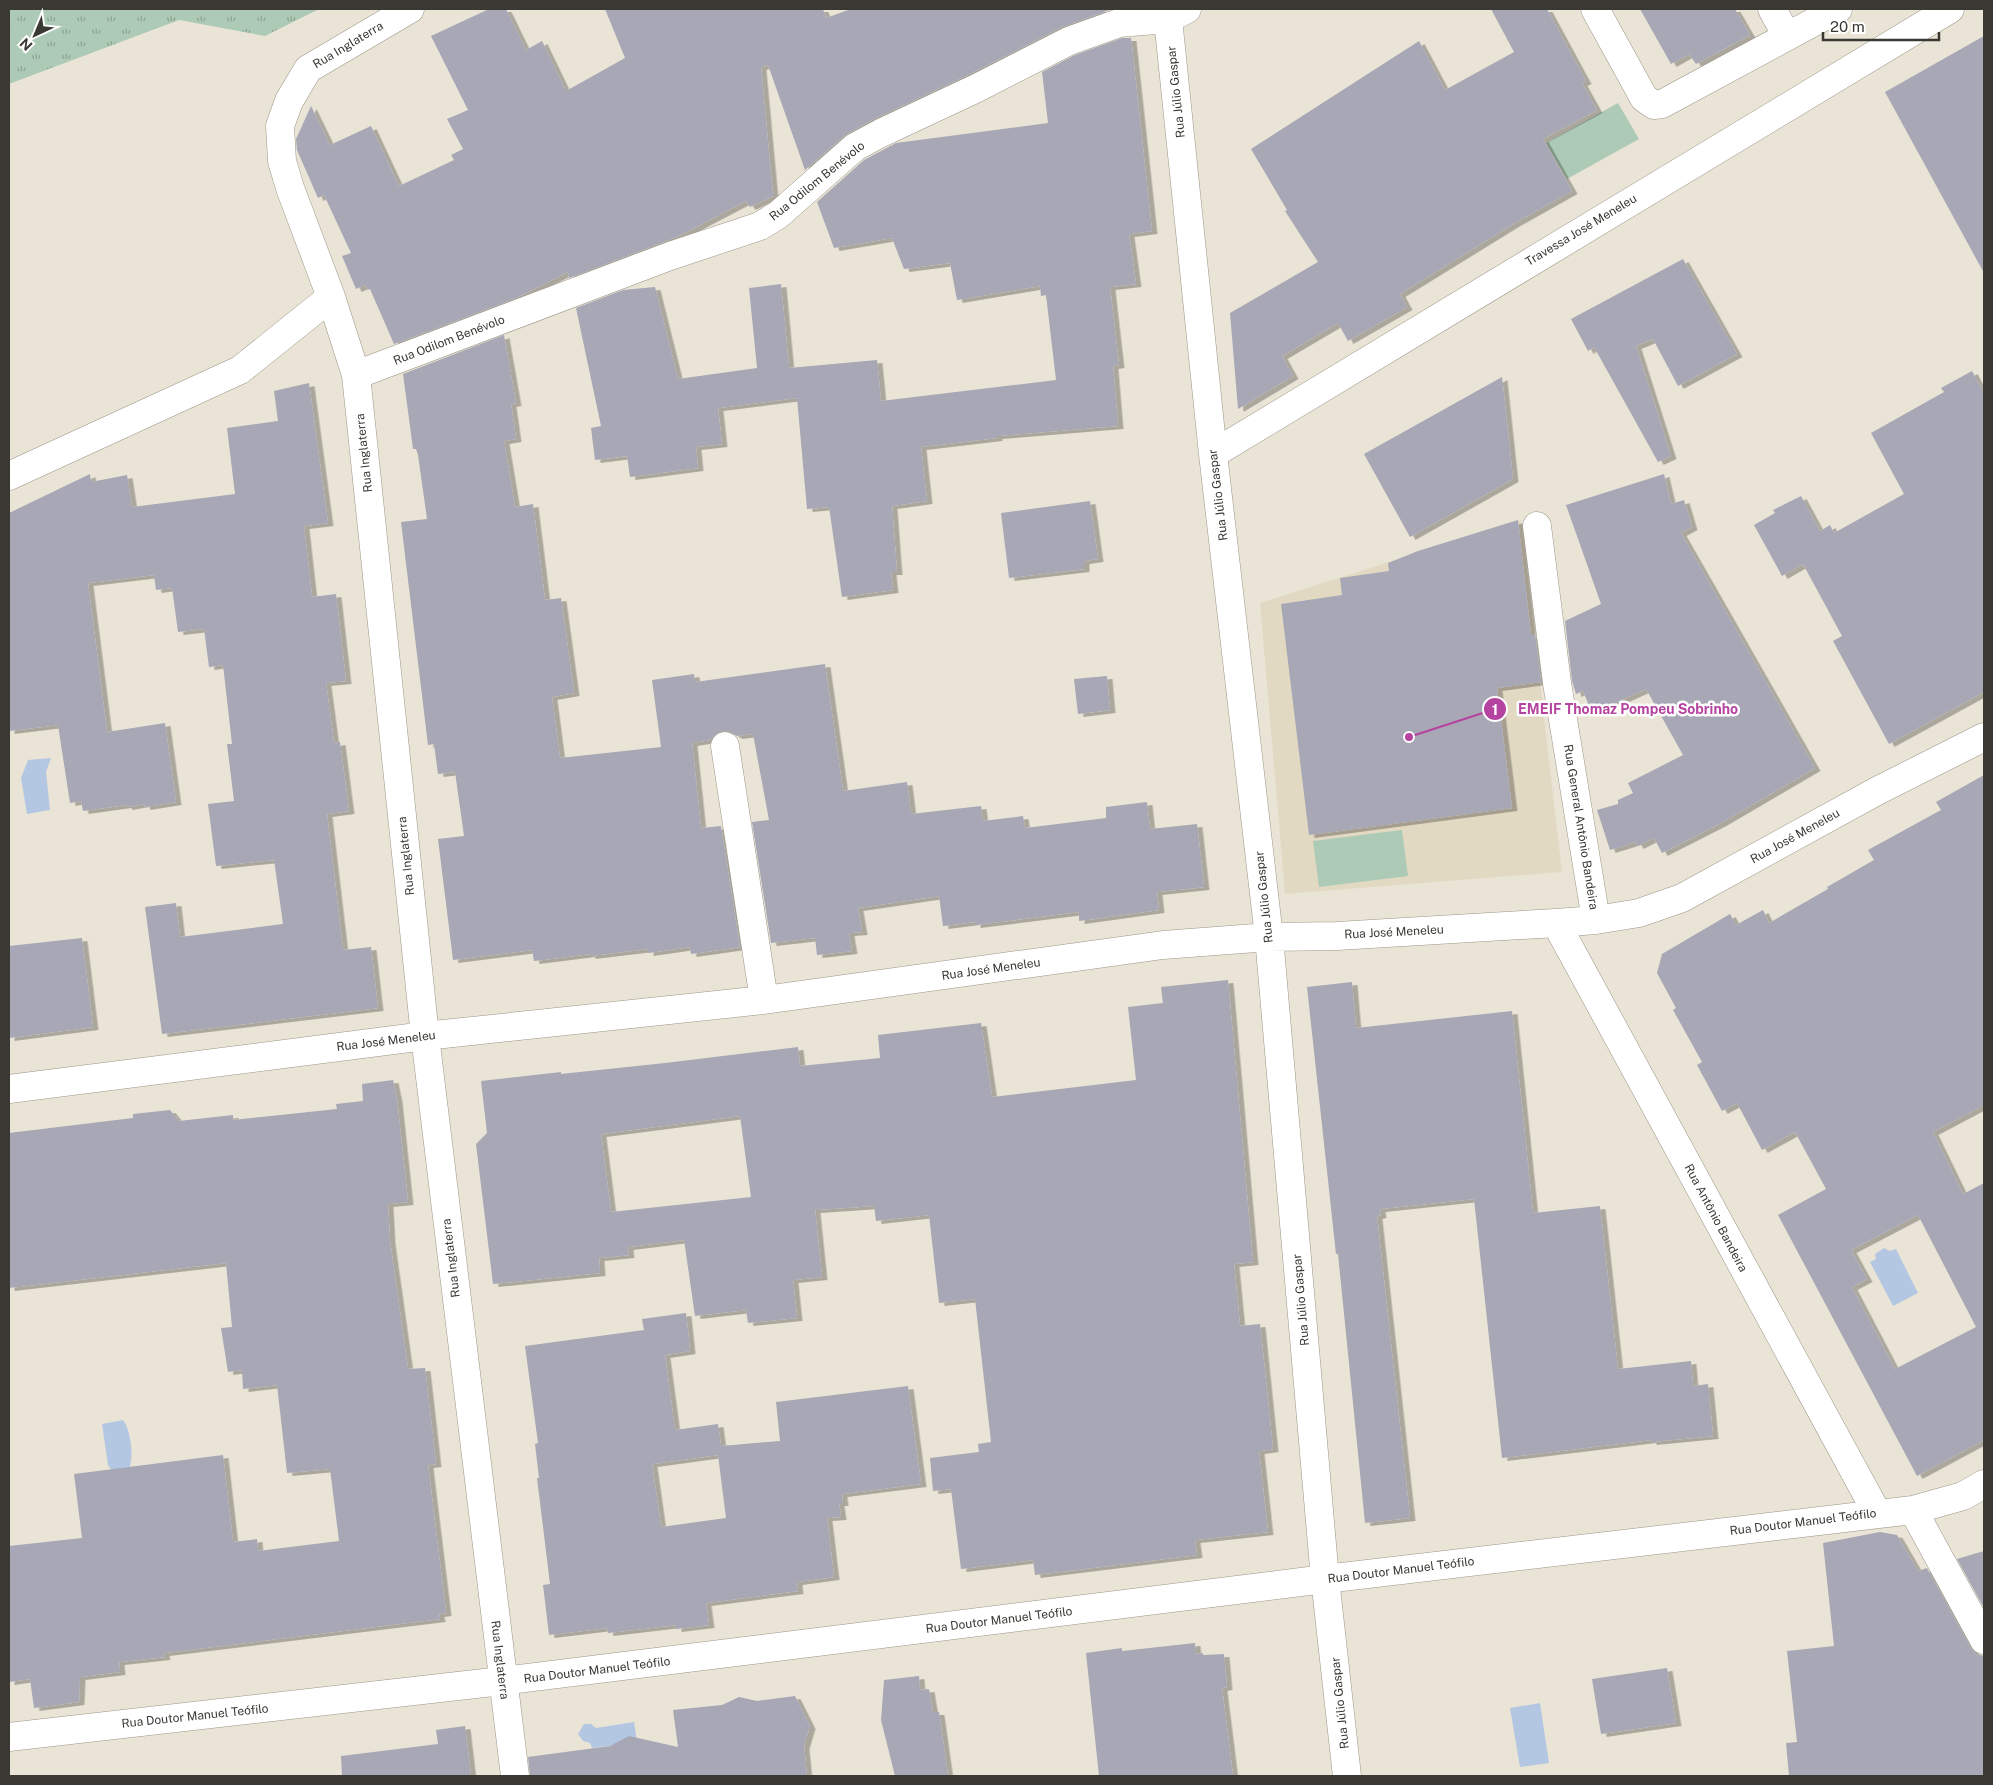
<svg xmlns="http://www.w3.org/2000/svg" width="1993" height="1785" font-family="'Public Sans',sans-serif">
<style>
.built{fill:#e2d9c3}
.grass{fill:url(#grass-tufts)}
.park{fill:#accab5}
.water{fill:#b3c7e2}
.building{fill:#a7a7b5;fill-rule:evenodd;filter:url(#shadow)}
.lines{fill:none;stroke-linecap:round;stroke-linejoin:round}
.minor-casing{stroke:#9c9688;stroke-width:29}
.minor{stroke:#fff;stroke-width:28}
.labels{text-anchor:middle;stroke-width:5;stroke-linejoin:round;paint-order:stroke}
.street-label{font-size:12px;fill:#3a3832;stroke:#fff}
.leader{fill:none;stroke:#b544a0;stroke-width:2}
.callout-dot{fill:#b544a0;stroke:#fff;stroke-width:2}
.mark-label{font-size:15px;text-anchor:middle;font-weight:bold;fill:#fff}
.callout-label{font-size:14px;text-anchor:middle;font-weight:bold;fill:#b544a0;stroke:#fff;stroke-width:5;stroke-linejoin:round;paint-order:stroke}
</style>
<defs>
<pattern id="grass-tufts" width="24" height="20" patternUnits="userSpaceOnUse" patternTransform="scale(1.25)"><rect width="24" height="20" fill="#accab5"/><path d="M3 7l-1-3M5 7V3M7 7l1-3M15 17l-1-3M17 17v-4M19 17l1-3" fill="none" stroke="#8da594"/></pattern>
<filter id="shadow"><feDropShadow dx="5.5" dy="3" stdDeviation="0" flood-color="#0004"/></filter>
</defs>
<rect width="100%" height="100%" fill="#eae4d6"/>
<!-- built -->
<path class="built" d="M1521,520L1562,872L1285,894L1260,603Z"/>
<!-- grass -->
<path class="grass" d="M9,9H319L265,36L179,20L9,84Z"/>
<!-- park -->
<path class="park" d="M1618,103L1639,139L1567,179L1546,143Z
M1402,830L1408,876L1319,887L1313,841Z"/>
<!-- water -->
<path class="water" d="M51,758L46,772L50,810L27,814L21,778L28,760Z
M1884,1248L1890,1251L1896,1249L1918,1293L1893,1306L1870,1262L1876,1259L1875,1254Z
M123,1420C131,1430 134,1458 129,1469L112,1471L108,1465L102,1424Z
M1540,1703L1549,1763L1520,1767L1510,1708Z
M634,1722L637,1742L592,1748L590,1743L583,1741L578,1734L584,1724H591L596,1728Z"/>
<!-- building -->
<path class="building" d="M489,9H506L526,50L542,41L566,91L625,58L605,9H823L826,18L851,9H1112L1062,27L970,74L874,119L845,135L805,170L768,65L761,67L773,196L750,207L746,201L679,236L569,278L568,272L516,298L394,344L370,289L367,290L365,285L356,289L342,256L351,253L324,195L318,198L297,150L296,139L311,106L330,145L371,126L399,186L454,160L451,155L463,149L447,119L468,110L431,36Z
M1491,9H1547L1586,81L1582,83L1597,110L1543,139L1572,191L1515,223L1400,294L1407,307L1348,341L1338,323L1282,356L1293,376L1238,409L1230,313L1318,262L1285,211L1287,210L1251,149L1419,41L1445,90L1514,52Z
M1640,9H1735L1750,35L1696,64L1689,54L1671,64Z
M1984,36V273L1885,92Z
M1122,38H1131L1152,231L1129,234L1136,284L1110,287L1119,365L1113,366L1118,426L997,436V438L921,447L927,501L892,506L897,572H891L893,590L842,597L829,507L807,509L797,398L718,408L722,444L696,447L698,468L630,477L627,456L595,460L591,428L601,426L576,308L623,290L655,287L678,379L757,368L749,288L781,284L789,368L877,360L881,401L1056,380L1046,295L1041,296L1040,286L957,300L950,263L904,269L892,238L834,248L817,202L864,160L896,143L1048,123L1042,72L1075,55Z
M1683,259L1737,354L1678,386L1653,339L1636,346L1671,456L1658,462L1594,347L1588,351L1571,319Z
M504,335L516,403L511,404L516,439L504,441L515,507L533,504L545,600L561,598L574,693L552,697L560,758L661,747L652,680L694,674L695,682L825,664L843,791L907,782L911,814L981,806L983,821L1023,816L1025,828L1106,818V807L1147,802L1150,829L1197,824L1204,887L1157,892L1159,910L1079,921V912L975,925V922L943,926L939,896L858,908L862,932L849,933L852,951L817,955L815,938L771,943L752,822L769,820L753,734L737,736L731,732L723,731L716,734L710,740L692,743L701,828L721,826L740,947L691,954L690,947L648,953V949L590,956V954L534,961L532,950L453,960L438,839L464,836L455,772L438,774L434,744L428,745L401,522L427,519L418,455L416,449H413L403,374Z
M1972,371L1984,394V692L1889,744L1833,641L1842,636L1803,564L1782,576L1754,525L1775,513L1773,510L1801,496L1820,531L1830,525L1834,533L1904,494L1871,433L1944,392L1941,388Z
M1502,377L1513,479L1410,537L1364,454Z
M309,383L328,523L304,526L312,597L336,594L346,681L326,683L334,743L340,742L349,811L327,814L343,950L371,947L378,1008L162,1034L145,907L176,903L180,937L283,924L274,860L216,866L208,804L234,801L227,744H232L223,665L209,667L204,629L178,632L172,588L156,590L154,575L88,583L107,732L165,723L176,802L145,807L144,804L127,807L126,805L83,811L81,801L70,803L58,725L9,731V513L90,474L91,482L127,475L132,507L235,494L227,428L278,421L274,391Z
M1664,474L1671,504L1684,500L1692,527L1681,533L1815,768L1721,823L1662,853L1654,838L1638,846L1636,842L1610,850L1597,810L1618,804V800L1633,793L1628,783L1683,755L1646,689L1592,713L1583,691L1576,694L1572,681L1565,621L1601,604L1566,505Z
M1090,501L1098,559L1084,561V569L1009,578L1001,513Z
M1518,520L1531,636L1535,634L1541,682L1497,688L1512,808L1309,835L1281,604L1342,595L1340,578L1389,571L1388,563L1418,551Z
M1107,676L1110,710L1078,714L1074,679Z
M1984,775V1105L1933,1132L1963,1194L1984,1183V1440L1917,1476L1778,1215L1826,1189L1795,1132L1762,1150L1737,1103L1722,1111L1697,1065L1702,1062L1673,1010L1676,1008L1657,973L1662,954L1730,914L1736,925L1763,910L1769,923L1828,889L1827,887L1874,860L1868,850L1941,810L1936,802ZM1918,1215L1976,1327L1895,1369L1852,1287L1867,1279L1851,1250Z
M82,938L93,1027L9,1038V946Z
M1228,980L1253,1262L1234,1264L1240,1326L1260,1324L1273,1449L1259,1451L1268,1532L1195,1540L1197,1555L1035,1575L1033,1560L961,1569L951,1489L933,1491L930,1458L979,1452L978,1444L991,1442L975,1299L939,1303L929,1215L876,1221L874,1206L815,1210L822,1277L793,1280L797,1318L748,1323L746,1310L695,1316L684,1240L628,1247L629,1255L599,1258L600,1273L493,1284L476,1144L487,1133L481,1081L561,1072V1074L665,1063L798,1047L800,1066L880,1058L878,1035L981,1023L992,1097L1136,1080L1128,1007L1163,1003L1161,987ZM740,1116L751,1197L611,1212L601,1134Z
M1352,982L1356,1028L1512,1011L1533,1213L1600,1206L1618,1369L1691,1361L1693,1386L1708,1384L1713,1436L1651,1442V1440L1502,1458L1474,1199L1380,1209L1381,1215L1377,1216L1410,1518L1365,1523L1338,1254H1336L1307,987Z
M393,1080L397,1099L408,1202L388,1204L390,1241L408,1369L425,1368L436,1464L428,1465L446,1613L439,1614L440,1619L164,1653L165,1657L119,1662L120,1672L80,1677L79,1702L34,1708L30,1679L9,1682V1546L82,1538L74,1474L223,1455L233,1542L257,1539L258,1551L339,1541L330,1469L287,1473L277,1385L243,1389L242,1370L228,1372L221,1328L232,1327L226,1263L9,1288V1133L133,1118V1114L170,1110L179,1121L233,1115V1120L337,1109L336,1104L363,1101L362,1084Z
M686,1313L690,1351L665,1355L675,1430L718,1424L721,1446L780,1441L776,1402L908,1386L921,1484L842,1494L843,1503H839L841,1517L827,1518L834,1577L797,1582L798,1591L706,1603L709,1625L676,1629V1625L608,1633L607,1628L549,1635L543,1585L550,1584L537,1478H539L535,1444L538,1443L525,1346L644,1330L642,1319ZM718,1455L726,1518L661,1527L652,1464Z
M1880,1532L1897,1535L1918,1571L1927,1568L1970,1647L1976,1654L1984,1656V1776H1789L1786,1743L1797,1742L1787,1651L1834,1646L1823,1543Z
M1984,1551V1608L1957,1559Z
M1195,1643L1196,1654L1203,1653V1655L1224,1654L1227,1687L1222,1688L1233,1776H1099L1086,1653L1122,1648V1651Z
M1667,1668L1676,1723L1601,1734L1592,1679Z
M919,1676L920,1690L929,1689L933,1712H939L948,1776H895L881,1720L884,1680Z
M795,1696L810,1726L804,1746L807,1776H530L528,1757L610,1746L629,1736L678,1747L673,1710L722,1705L739,1697L757,1701Z
M465,1726L471,1776H342L341,1756L438,1744L436,1730Z"/>
<g class="lines">
<!-- minor casing -->
<g class="minor-casing">
<path id="minor" d="M410,9L308,69L289,101L280,126L282,161L290,188L331,297L356,375L425,1036L515,1776
M1595,9L1644,98L1654,105L1662,104L1838,9
M1772,9L1787,36
M1168,19L1213,454L1269,937L1325,1579L1347,1776
M356,375L670,256L760,226L778,215L855,147L881,133L977,88L1069,41L1119,23L1168,19L1187,9
M1213,454L1950,9
M9,476L240,370L331,297
M1537,526L1557,683L1596,920
M725,746L764,1000
M1556,923L1877,1513
M9,1089L425,1036L764,1000L1163,945L1269,937L1337,936L1556,923L1596,920L1639,913L1682,898L1877,791L1984,737
M1913,1510L1984,1640
M9,1737L502,1681L1325,1579L1913,1510L1963,1496L1984,1484"/>
</g>
<!-- minor -->
<use href="#minor" class="minor"/>
</g>
<g class="labels">
<!-- street labels -->
<g class="street-label">
<text transform="translate(348 45) rotate(-31)" y="4">Rua Inglaterra</text>
<text transform="translate(1176 92) rotate(-96)" y="4">Rua Júlio Gaspar</text>
<text transform="translate(817 181) rotate(-39)" y="4">Rua Odilom Benévolo</text>
<text transform="translate(1581 230) rotate(-31)" y="4">Travessa José Meneleu</text>
<text transform="translate(449 340) rotate(-21)" y="4">Rua Odilom Benévolo</text>
<text transform="translate(364 453) rotate(-96)" y="4">Rua Inglaterra</text>
<text transform="translate(1218 495) rotate(-97)" y="4">Rua Júlio Gaspar</text>
<text transform="translate(1581 827) rotate(81)" y="4">Rua General Antônio Bandeira</text>
<text transform="translate(1795 836) rotate(-29)" y="4">Rua José Meneleu</text>
<text transform="translate(406 856) rotate(-96)" y="4">Rua Inglaterra</text>
<text transform="translate(1264 897) rotate(-96)" y="4">Rua Júlio Gaspar</text>
<text transform="translate(1394 932) rotate(-3)" y="4">Rua José Meneleu</text>
<text transform="translate(991 969) rotate(-8)" y="4">Rua José Meneleu</text>
<text transform="translate(386 1041) rotate(-7)" y="4">Rua José Meneleu</text>
<text transform="translate(1716 1218) rotate(62)" y="4">Rua Antônio Bandeira</text>
<text transform="translate(451 1258) rotate(-97)" y="4">Rua Inglaterra</text>
<text transform="translate(1301 1300) rotate(-95)" y="4">Rua Júlio Gaspar</text>
<text transform="translate(1803 1522) rotate(-7)" y="4">Rua Doutor Manuel Teófilo</text>
<text transform="translate(1401 1570) rotate(-7)" y="4">Rua Doutor Manuel Teófilo</text>
<text transform="translate(999 1620) rotate(-7)" y="4">Rua Doutor Manuel Teófilo</text>
<text transform="translate(500 1660) rotate(83)" y="4">Rua Inglaterra</text>
<text transform="translate(597 1670) rotate(-7)" y="4">Rua Doutor Manuel Teófilo</text>
<text transform="translate(1340 1703) rotate(-96)" y="4">Rua Júlio Gaspar</text>
<text transform="translate(195 1716) rotate(-6)" y="4">Rua Doutor Manuel Teófilo</text>
</g>
</g>
<!-- callouts -->
<path class="leader" d="M1409 737L1495 709"/>
<g class="callout-dot">
<circle cx="1409" cy="737" r="5"/>
<circle cx="1495" cy="709" r="12"/>
</g>
<g class="mark-label">
<text x="1495" y="715">1</text>
</g>
<g class="callout-label">
<text x="1628" y="714">EMEIF Thomaz Pompeu Sobrinho</text>
</g>
<!-- border -->
<rect width="1993" height="1785" fill="none" stroke="#3a3832" stroke-width="20"/>
<!-- north arrow -->
<g transform="translate(35 35) rotate(224)" stroke="#ffffff" stroke-width="4" paint-order="stroke">
<path d="M0-4L9 19L0 12L-9 19Z" fill="#3a3832"/>
<text y="-8" font-size="14" font-weight="bold" text-anchor="middle" fill="#3a3832">N</text>
</g>
<!-- scale -->
<path d="M1823 32v8h116v-8" fill="none" stroke="#3a3832" stroke-width="2.5"/>
<text x="1830" y="32" font-size="15" fill="#3a3832" stroke="#ffffff" stroke-width="4" paint-order="stroke">20 m</text>
</svg>
